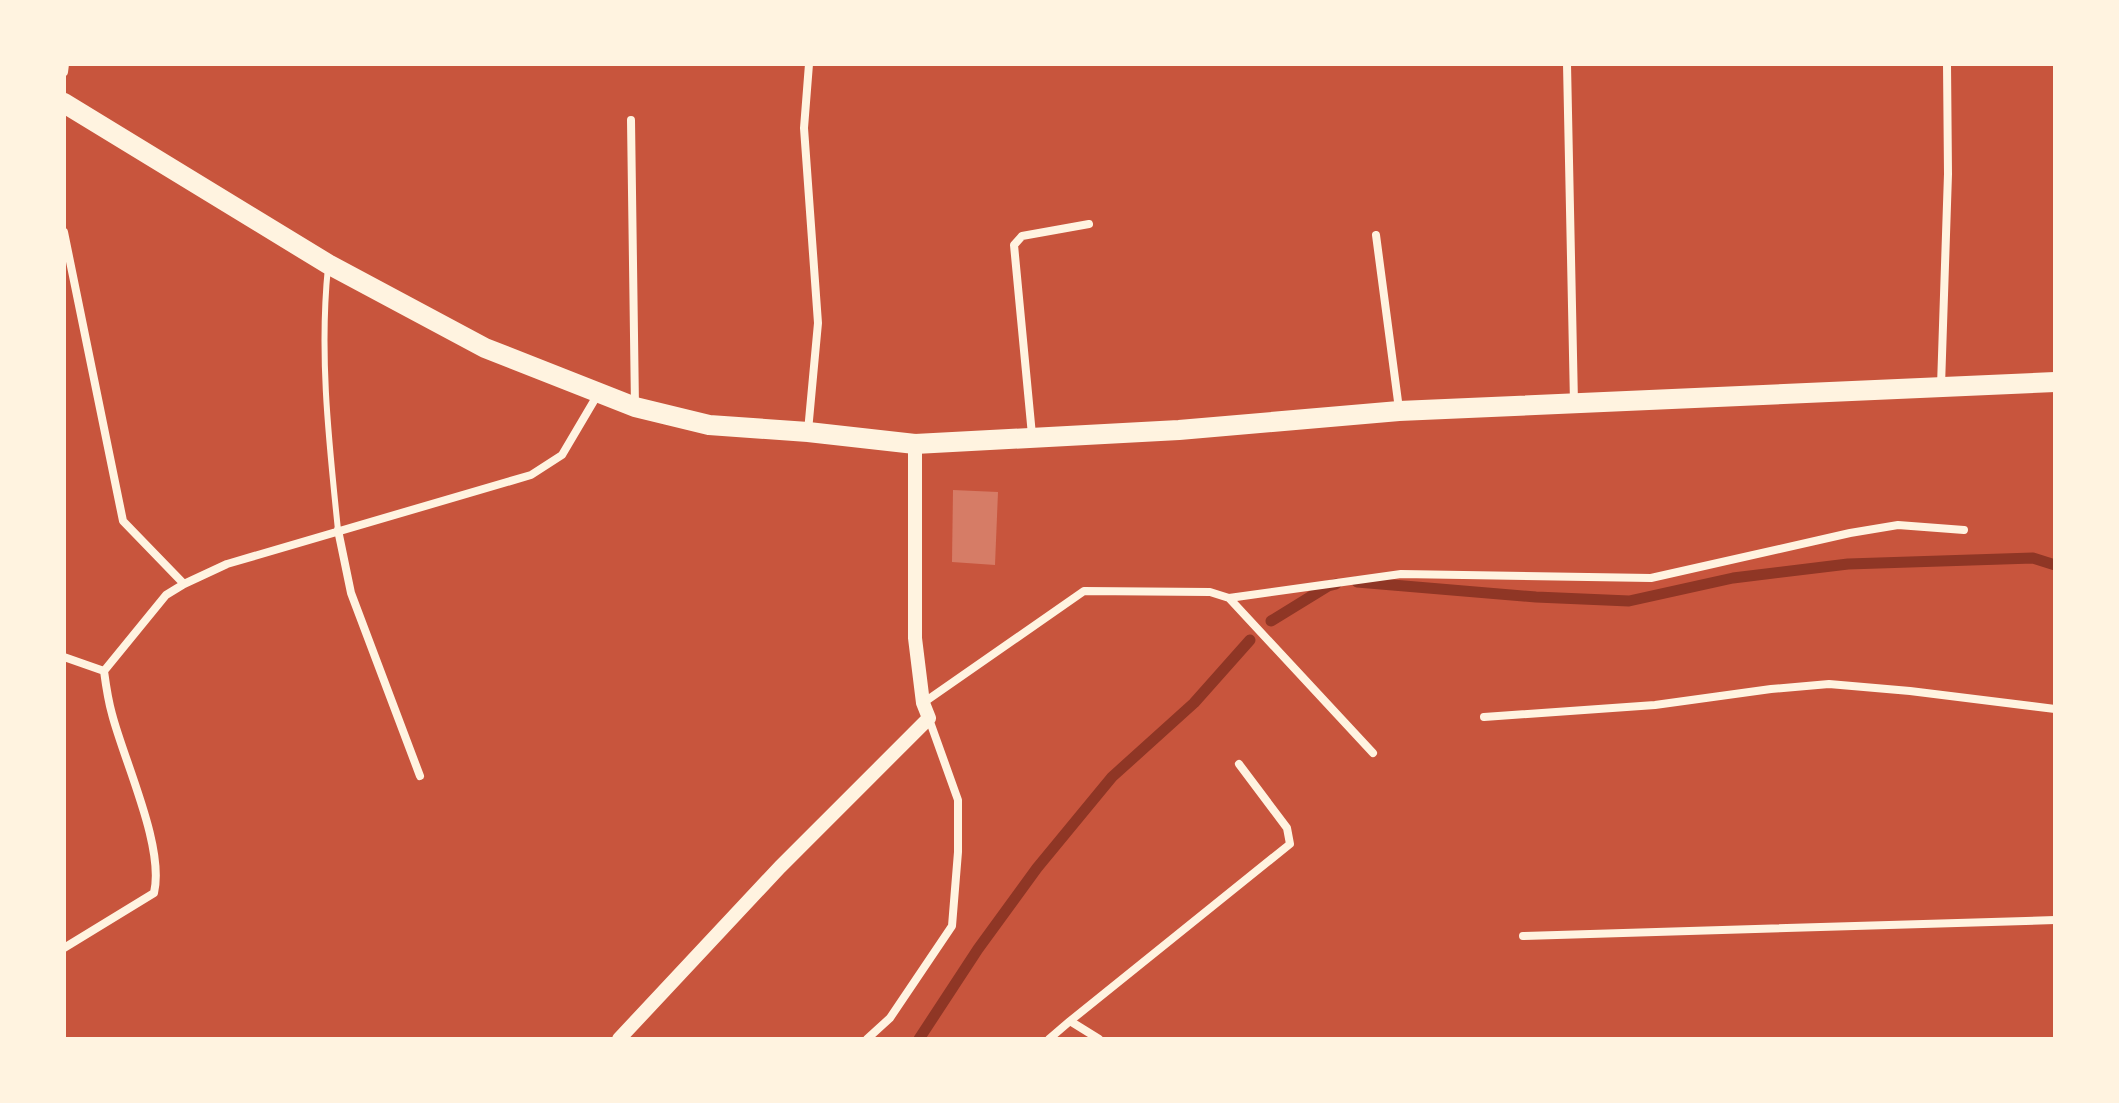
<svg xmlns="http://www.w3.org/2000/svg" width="2119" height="1103" font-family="Overpass,sans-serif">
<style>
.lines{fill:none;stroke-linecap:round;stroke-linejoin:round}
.stream{stroke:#8f3625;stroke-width:11}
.building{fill:#d67c66}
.service{stroke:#fff3e0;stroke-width:6}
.minor{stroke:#fff3e0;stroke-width:8}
.tertiary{stroke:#fff3e0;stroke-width:14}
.primary{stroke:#fff3e0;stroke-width:20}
</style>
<rect width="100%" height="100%" fill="#c8553d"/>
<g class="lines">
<!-- stream -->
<path class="stream" d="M1357,582L1536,597L1629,601L1733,578L1848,564L2033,558L2055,565
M1271,621L1328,586L1336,584
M919,1039L978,949L1037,868L1112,777L1194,703L1250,640"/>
</g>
<!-- building -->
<path class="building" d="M953,490L998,492L995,565L952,562Z"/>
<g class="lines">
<!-- service -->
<path class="service" d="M328,267C319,355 329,442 338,530"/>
<!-- minor -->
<path class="minor" d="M1567,64L1574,403
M64,72L65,64
M631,120L635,407
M64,232L123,521L184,584
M1376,235L1399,409
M1941,386L1948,174L1947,64
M808,431L818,323L804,128L809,64
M1032,435L1014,245L1022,236L1089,224
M338,530L351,593L420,776
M1229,598L1401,574L1651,578L1850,533L1898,525L1964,530
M64,657L104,671
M104,671L166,595L184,584L227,564L531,475L562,455L598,394
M923,703L1084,591L1210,592L1229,598L1373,753
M1484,717L1655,705L1771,689L1829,684L1910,691L2055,709
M1523,936L2055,920
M64,948L154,893C165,847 124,761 112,714C108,700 106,686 104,671
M1070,1021L1290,844L1287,828L1239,764
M867,1039L890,1018L952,926L958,852V800L929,719
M1049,1039L1070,1021L1099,1039"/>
<!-- tertiary -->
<path class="tertiary" d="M619,1039L780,867L929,718L923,703L915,638V444"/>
<!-- primary -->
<path class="primary" d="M64,103L328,264L485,348L635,407L709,425L808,432L915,444L1179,430L1399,411L2055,382"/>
</g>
<!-- border -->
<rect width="2119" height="1103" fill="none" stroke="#fff3e0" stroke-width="132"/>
</svg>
